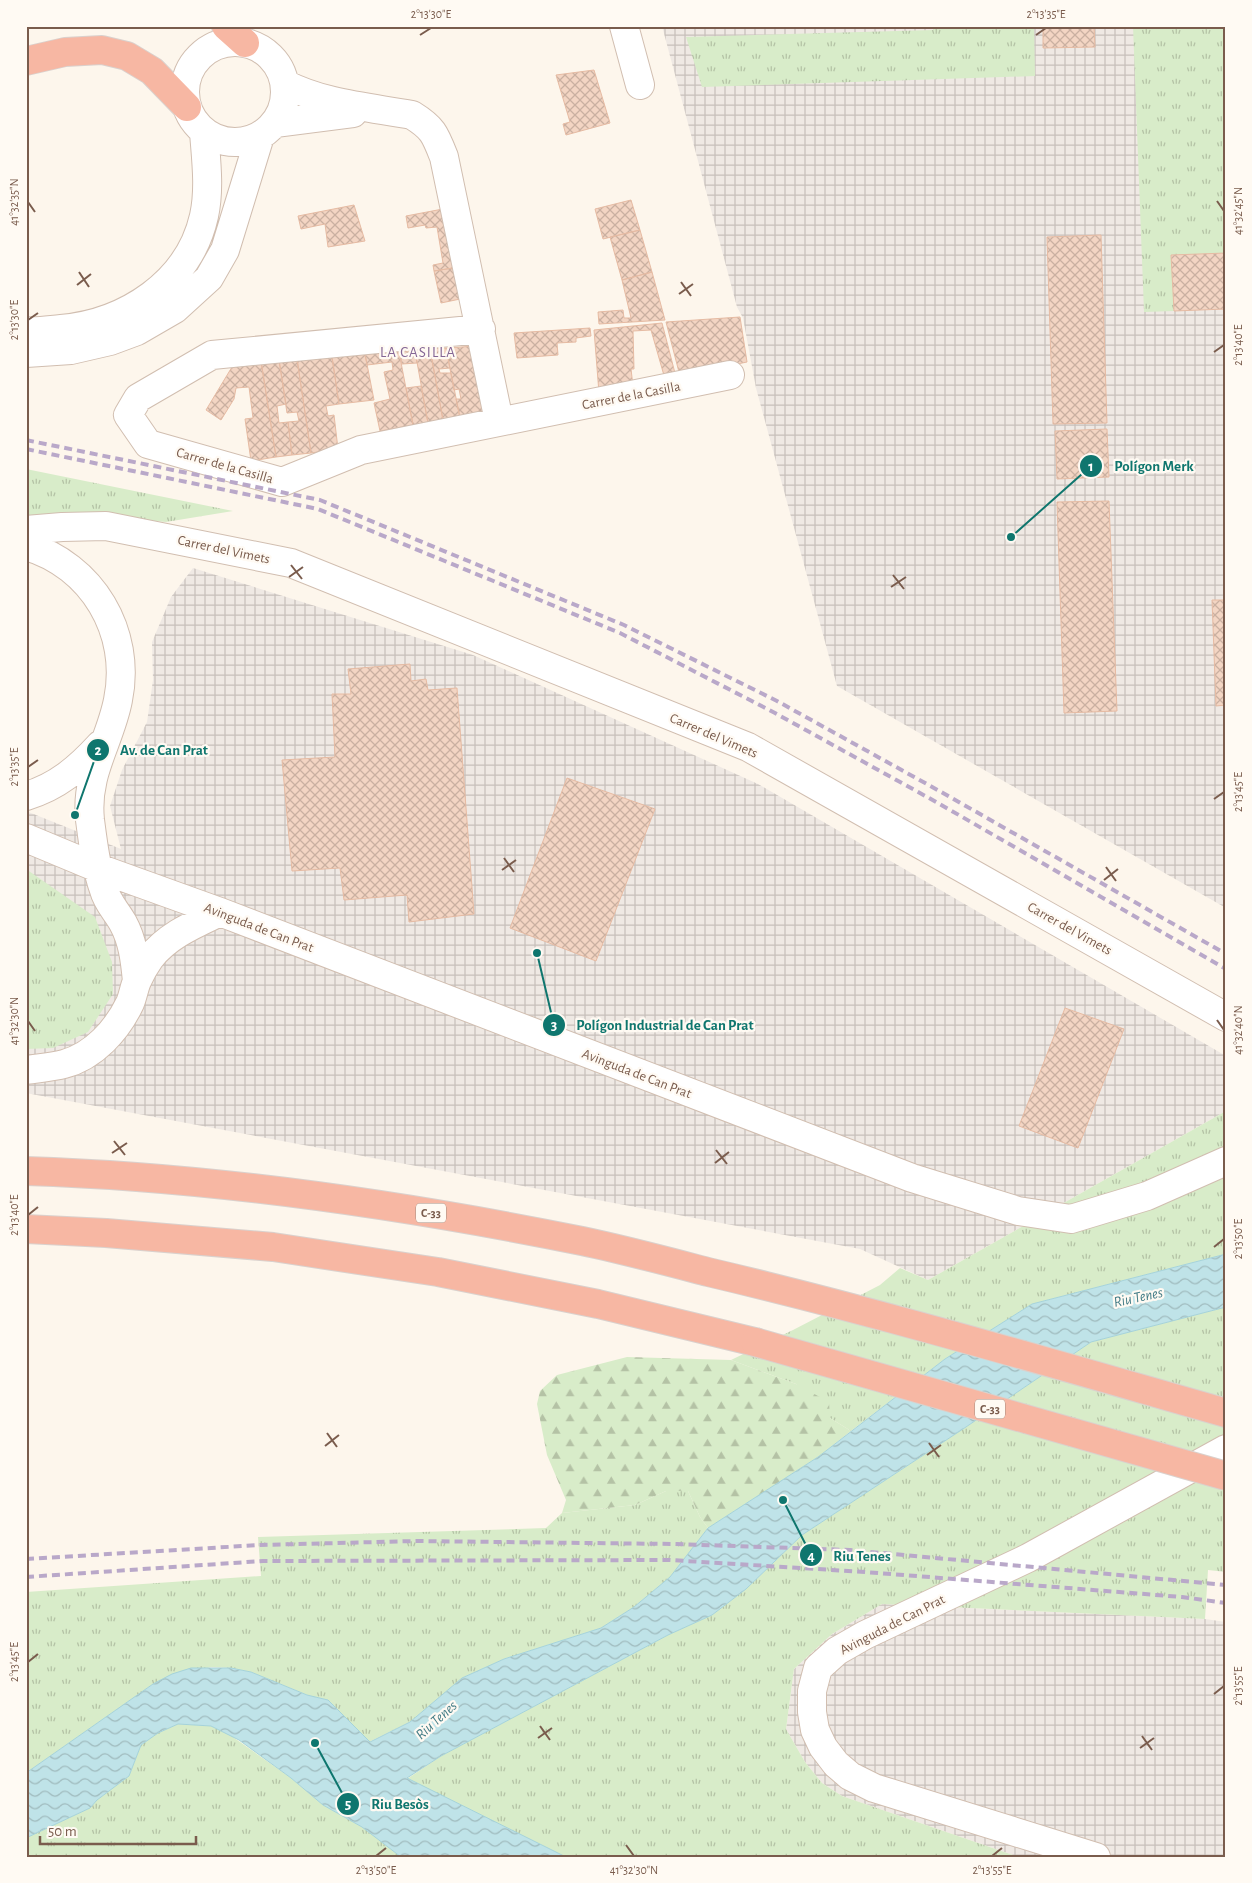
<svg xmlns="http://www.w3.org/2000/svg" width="1252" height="1883" font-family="'Alegreya Sans',sans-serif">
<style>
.industrial{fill:url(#industrial-grid)}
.grass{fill:url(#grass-tufts)}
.forest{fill:url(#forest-firs)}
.water{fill:url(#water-waves);stroke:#a5d3da}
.building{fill:url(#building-cross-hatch);stroke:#e6bba3}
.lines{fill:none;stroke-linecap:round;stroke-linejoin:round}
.minor-casing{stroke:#d1beb0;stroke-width:30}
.highway-casing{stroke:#dad1cd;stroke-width:30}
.minor{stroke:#fff;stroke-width:28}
.highway{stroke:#f7b7a3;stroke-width:28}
.rail{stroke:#b9a8c9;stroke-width:4;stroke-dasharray:8 5;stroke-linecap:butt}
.highway-bridge-casing{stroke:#dad1cd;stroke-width:30;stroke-linecap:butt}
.highway-bridge{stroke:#f7b7a3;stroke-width:28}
.ticks{fill:none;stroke:#7a5c4d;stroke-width:2}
.labels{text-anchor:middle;stroke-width:4.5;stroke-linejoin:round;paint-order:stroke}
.shield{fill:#fffaf3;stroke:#a28b7f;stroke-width:1}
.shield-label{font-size:12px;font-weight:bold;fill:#7a5c4d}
.street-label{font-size:14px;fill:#7a5c4d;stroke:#fffaf3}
.neighbourhood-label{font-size:15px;letter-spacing:1px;fill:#846695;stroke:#fffaf3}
.water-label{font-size:15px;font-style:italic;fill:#437c86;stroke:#fffaf3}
.leader{fill:none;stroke:#0f766e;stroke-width:2}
.callout-dot{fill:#0f766e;stroke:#fffaf3;stroke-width:2}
.mark-label{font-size:15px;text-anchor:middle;font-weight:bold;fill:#fff}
.callout-label{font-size:15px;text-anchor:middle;font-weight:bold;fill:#0f766e;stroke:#fffaf3;stroke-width:4.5;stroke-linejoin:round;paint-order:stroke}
.neatline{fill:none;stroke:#7a5c4d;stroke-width:2}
.ticks-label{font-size:12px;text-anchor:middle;fill:#7a5c4d}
</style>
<defs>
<pattern id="industrial-grid" width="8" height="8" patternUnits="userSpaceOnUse" patternTransform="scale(1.25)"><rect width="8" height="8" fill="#efe9e4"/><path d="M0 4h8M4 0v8" fill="none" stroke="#c7c0bb"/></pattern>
<pattern id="grass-tufts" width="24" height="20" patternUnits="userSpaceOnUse" patternTransform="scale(1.25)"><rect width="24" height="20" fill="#d8ecc9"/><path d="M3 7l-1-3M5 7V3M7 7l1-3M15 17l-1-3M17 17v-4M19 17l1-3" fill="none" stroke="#b4c2a5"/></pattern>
<pattern id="forest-firs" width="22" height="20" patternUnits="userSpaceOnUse" patternTransform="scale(1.25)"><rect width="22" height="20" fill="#d8ecc9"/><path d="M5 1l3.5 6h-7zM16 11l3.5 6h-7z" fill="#b4c2a5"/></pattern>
<pattern id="water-waves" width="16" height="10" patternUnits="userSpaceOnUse" patternTransform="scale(1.25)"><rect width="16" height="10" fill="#bfe3e8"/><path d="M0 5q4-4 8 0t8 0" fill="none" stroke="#a0bbbe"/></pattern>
<pattern id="building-cross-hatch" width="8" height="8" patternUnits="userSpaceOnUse" patternTransform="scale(1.25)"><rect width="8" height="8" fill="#f3d5c3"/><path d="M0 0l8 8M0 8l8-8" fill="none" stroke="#cab0a1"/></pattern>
</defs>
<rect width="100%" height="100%" fill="#fdf6ec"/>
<!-- industrial -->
<path class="industrial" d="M662,26H1226V908L837,686L756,388L743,318L737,307Z
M193,568L473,655L758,784L1226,1056V1111L928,1280L860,1249L26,1093V811L121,849L110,806L122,770L147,722L153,680L152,642L171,597Z
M882,1604L1205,1619L1226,1622V1857H1019L842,1796L822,1783L805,1762L786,1729L794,1669L832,1634Z"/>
<!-- grass -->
<path class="grass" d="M933,26H1034L1035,76L702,87L686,37L933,30Z
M1133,26H1226V253L1171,255L1174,311L1144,312Z
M26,469L233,511L166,522L77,514L26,518Z
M26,869L95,917L112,962L113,994L88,1032L53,1048L26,1049Z
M1226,1111V1254L1032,1304L945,1359L851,1431L830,1418L796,1384L731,1360L793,1330L880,1285L900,1268L928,1280Z
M1226,1307V1572L1208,1570L1205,1619L882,1604L832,1634L794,1669L786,1729L805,1762L822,1783L842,1796L1019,1857H566L407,1779L441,1756L668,1635L712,1615L746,1589L802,1535L963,1429L1091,1342Z
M666,1491H688L700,1517L708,1528L670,1577L634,1607L601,1628L504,1659L462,1678L410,1722L369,1742L328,1700L307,1695L251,1672L231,1668L211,1667L153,1684L26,1773V1592L261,1576L258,1537L546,1528L562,1513L635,1505Z
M178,1724L211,1726L230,1735L291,1778L323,1805L362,1827L401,1857H26V1838L90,1808L97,1800L129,1776L141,1745L158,1733Z"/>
<!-- forest -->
<path class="forest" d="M627,1357L731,1360L796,1384L829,1402L830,1418L851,1431L818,1457L708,1528L700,1517L688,1491H666L635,1505L562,1513L566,1500L547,1455L537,1404L540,1391L557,1375Z"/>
<!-- water -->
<path class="water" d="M1226,1254V1307L1091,1342L963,1429L802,1535L746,1589L712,1615L668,1635L441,1756L407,1778L566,1857H401L362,1827L323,1805L291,1778L239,1740L211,1726L178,1724L158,1733L141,1745L129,1776L97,1800L90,1808L26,1838V1773L153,1684L172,1674L191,1668H231L251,1672L307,1695L328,1700L370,1742L410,1722L462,1678L504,1659L601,1628L634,1607L670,1577L708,1528L818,1457L945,1359L1032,1304Z"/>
<!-- building -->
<path class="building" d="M1043,26H1094L1095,47L1043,48Z
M594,70L610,123L566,135L563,124L570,122L556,75Z
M631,200L640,230L603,239L595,209Z
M354,205L365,241L328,247L325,224L301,229L298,216Z
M448,208L459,267L434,271L433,265L443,263L437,227L426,228L425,225L408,228L406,216Z
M640,230L652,272L622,280L610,237Z
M1101,235L1107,423L1053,424L1047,237Z
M1226,253V309L1174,311L1171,255Z
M459,267L465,298L441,303L434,271Z
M652,272L665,320L599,324L598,312L623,310L624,318H631L622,280Z
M740,317L747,362L680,376L666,322Z
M662,323L676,377L665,379L651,330L633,331L634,369H631L633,386L599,393L594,330Z
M590,328L591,336L576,338V342L557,343L558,355L517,358L514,333Z
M476,346L489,414L460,418L456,399H461L459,389L454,390L446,348Z
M446,348L450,368L439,369L440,373H451L460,418L443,420L430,349Z
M430,349L443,420L428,423L415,351Z
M415,351L417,363L402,364L399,352Z
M399,352L413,425L380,431L374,403L390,399L384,372L393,370L392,362L367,365L365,354Z
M365,354L374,400L339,404L332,357Z
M332,357L339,404L326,406L328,416L334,415L338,449L311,453L297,359Z
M297,359L311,453L292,455L288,422L299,421L297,412L287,413L279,360Z
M279,360L286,404L277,406L279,423L288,422L292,455L276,457L261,361Z
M261,361L276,457L251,461L245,419L253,418L249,387L236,388L234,399L221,420L206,410L235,362Z
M421,386L428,423L413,425L406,388Z
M1107,429L1109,477L1057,479L1055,431Z
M1109,501L1117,711L1064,713L1057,502Z
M1212,600H1226V705L1216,706Z
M410,664L411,681L426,679L428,690L457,688L474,914L409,922L407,895L344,900L340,868L292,871L282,760L335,757L332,694H351L348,669Z
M567,778L655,809L596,961L510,928Z
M1065,1008L1124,1029L1078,1148L1019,1126Z"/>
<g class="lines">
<!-- minor casing -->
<g class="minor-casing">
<path id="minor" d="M624,26L640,85
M185 92a50 50 0 1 1 100 0a50 50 0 1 1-100 0Z
M285,84C324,104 368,107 412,115C433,128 435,134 444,157L499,421
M275,123L353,113
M481,329L212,355L138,398L128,415L148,444L282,482L361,450L730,375
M26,331C38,332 49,330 61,329C126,323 189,283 204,216C210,189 206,159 204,132
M26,353L71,350L110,341L137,331L175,309L209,278L225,250L260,136
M26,530L62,527L106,526L291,563L748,747L1226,1017
M26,546C92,565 132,632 118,700C110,742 85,773 90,820C93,843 96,868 104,890C107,902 117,912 123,923C133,941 135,961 137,981
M26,796C57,787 79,768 100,745
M26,838L98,868L220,912L912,1178L1018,1211L1071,1219L1147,1196L1226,1161
M26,1070C39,1068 52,1067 64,1064C94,1056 117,1030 130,1003C133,996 134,988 137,981C140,974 145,965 150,958C168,935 195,924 220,912
M1096,1857L874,1788L850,1776L836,1764L823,1747L815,1730L812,1712V1691L818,1668L837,1651L865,1635L1028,1558L1226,1449"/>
</g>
<!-- highway casing -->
<g class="highway-casing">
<path id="highway" d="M226,26L245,43
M26,61L65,52L102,50L127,56L152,71L187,107
M26,1171C213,1177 399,1204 582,1241C625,1250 666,1261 708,1272C882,1313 1054,1364 1226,1413
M26,1229L106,1233L273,1247L438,1272L598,1304L755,1342"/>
</g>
<!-- minor -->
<use href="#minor" class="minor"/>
<!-- highway -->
<use href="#highway" class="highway"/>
<!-- rail -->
<path class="rail" d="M26,440L320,500L624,625L777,701L943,793L1226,954
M26,449L318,509L620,633L775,713L938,803L1226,969
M26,1559L260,1545L417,1541L675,1544L850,1550L1226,1585
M26,1577L263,1561L670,1560L865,1572L1182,1597L1226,1603"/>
<!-- highway-bridge casing -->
<g class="highway-bridge-casing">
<path id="highway-bridge" d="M755,1342L1226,1476"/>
</g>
<!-- highway-bridge -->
<use href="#highway-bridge" class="highway-bridge"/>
</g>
<!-- ticks -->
<path class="ticks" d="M420,35L431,28M1036,35L1046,28M1217,201L1224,211M28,202L35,212M79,272L89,287M681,282L691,296M77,285L91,274M679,294L693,284M28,320L38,313M1214,352L1224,345M291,565L302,579M893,575L904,589M289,577L303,567M891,587L906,577M28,767L38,760M1214,799L1224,792M504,858L514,872M1106,867L1116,881M502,870L516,860M1104,880L1118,869M1217,1020L1224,1030M28,1021L35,1031M114,1141L125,1155M716,1150L727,1164M112,1153L127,1143M715,1163L729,1152M28,1215L38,1207M1214,1247L1224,1239M327,1433L337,1447M929,1443L939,1457M325,1446L339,1435M927,1455L941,1445M28,1662L38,1654M1214,1694L1224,1686M540,1726L550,1740M1142,1736L1152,1750M538,1738L552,1728M1140,1748L1154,1738M626,1845L634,1856M376,1856L386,1848M992,1856L1002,1848"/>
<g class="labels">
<!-- shield labels -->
<g class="shield">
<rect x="416" y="1203.5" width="30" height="19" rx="4"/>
<rect x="975" y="1399.5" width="30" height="19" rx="4"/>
</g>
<g class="shield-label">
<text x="431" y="1217">C-33</text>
<text x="990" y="1413">C-33</text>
</g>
<!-- street labels -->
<g class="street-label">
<text transform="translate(631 395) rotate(-11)" y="5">Carrer de la Casilla</text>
<text transform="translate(225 465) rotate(16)" y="5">Carrer de la Casilla</text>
<text transform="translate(224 549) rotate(12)" y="5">Carrer del Vimets</text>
<text transform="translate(714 735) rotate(23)" y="5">Carrer del Vimets</text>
<text transform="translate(259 927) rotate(21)" y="5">Avinguda de Can Prat</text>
<text transform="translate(1070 928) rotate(29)" y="5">Carrer del Vimets</text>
<text transform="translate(637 1073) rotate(21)" y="5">Avinguda de Can Prat</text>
<text transform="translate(892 1624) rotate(-27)" y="5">Avinguda de Can Prat</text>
</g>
<!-- neighbourhood labels -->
<g class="neighbourhood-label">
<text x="418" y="357">LA CASILLA</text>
</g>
<!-- water labels -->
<g class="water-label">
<text transform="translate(1138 1297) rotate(-12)" y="5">Riu Tenes</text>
<text transform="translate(436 1720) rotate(-42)" y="5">Riu Tenes</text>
</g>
</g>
<!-- callouts -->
<path class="leader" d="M1011 537L1091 466M75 815L98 750M537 953L554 1025M783 1500L811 1555M315 1743L348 1804"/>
<g class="callout-dot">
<circle cx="1011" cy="537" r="5"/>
<circle cx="75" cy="815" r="5"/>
<circle cx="537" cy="953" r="5"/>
<circle cx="783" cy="1500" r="5"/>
<circle cx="315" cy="1743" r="5"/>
<circle cx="1091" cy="466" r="12"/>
<circle cx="98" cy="750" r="12"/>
<circle cx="554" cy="1025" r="12"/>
<circle cx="811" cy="1555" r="12"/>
<circle cx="348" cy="1804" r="12"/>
</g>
<g class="mark-label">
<text x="1091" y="471">1</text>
<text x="98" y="755">2</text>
<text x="554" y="1030">3</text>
<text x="811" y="1561">4</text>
<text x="348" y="1809">5</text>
</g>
<g class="callout-label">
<text x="1154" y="471">Polígon Merk</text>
<text x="164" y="755">Av. de Can Prat</text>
<text x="665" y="1030">Polígon Industrial de Can Prat</text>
<text x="862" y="1561">Riu Tenes</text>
<text x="400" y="1809">Riu Besòs</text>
</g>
<!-- border -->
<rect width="1252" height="1883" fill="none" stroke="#fffaf3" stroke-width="55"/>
<!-- scale -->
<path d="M40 1836v8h156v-8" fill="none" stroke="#7a5c4d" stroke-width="2.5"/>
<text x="48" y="1836" font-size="15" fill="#7a5c4d" stroke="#fffaf3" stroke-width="4" paint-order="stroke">50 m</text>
<rect x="28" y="28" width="1196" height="1828" class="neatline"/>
<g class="ticks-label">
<text x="431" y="18">2°13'30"E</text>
<text x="1046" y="18">2°13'35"E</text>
<text transform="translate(14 202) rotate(-90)" y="4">41°32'35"N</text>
<text transform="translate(1238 211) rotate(-90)" y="4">41°32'45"N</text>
<text transform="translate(14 320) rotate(-90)" y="4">2°13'30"E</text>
<text transform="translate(1238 345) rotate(-90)" y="4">2°13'40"E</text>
<text transform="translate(14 767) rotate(-90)" y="4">2°13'35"E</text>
<text transform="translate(1238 792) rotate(-90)" y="4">2°13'45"E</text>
<text transform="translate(14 1021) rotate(-90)" y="4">41°32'30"N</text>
<text transform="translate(1238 1030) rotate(-90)" y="4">41°32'40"N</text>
<text transform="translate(14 1215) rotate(-90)" y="4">2°13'40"E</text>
<text transform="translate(1238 1239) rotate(-90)" y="4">2°13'50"E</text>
<text transform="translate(14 1662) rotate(-90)" y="4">2°13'45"E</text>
<text transform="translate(1238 1686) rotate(-90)" y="4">2°13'55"E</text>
<text x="376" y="1874">2°13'50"E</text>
<text x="634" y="1874">41°32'30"N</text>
<text x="992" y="1874">2°13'55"E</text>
</g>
</svg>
